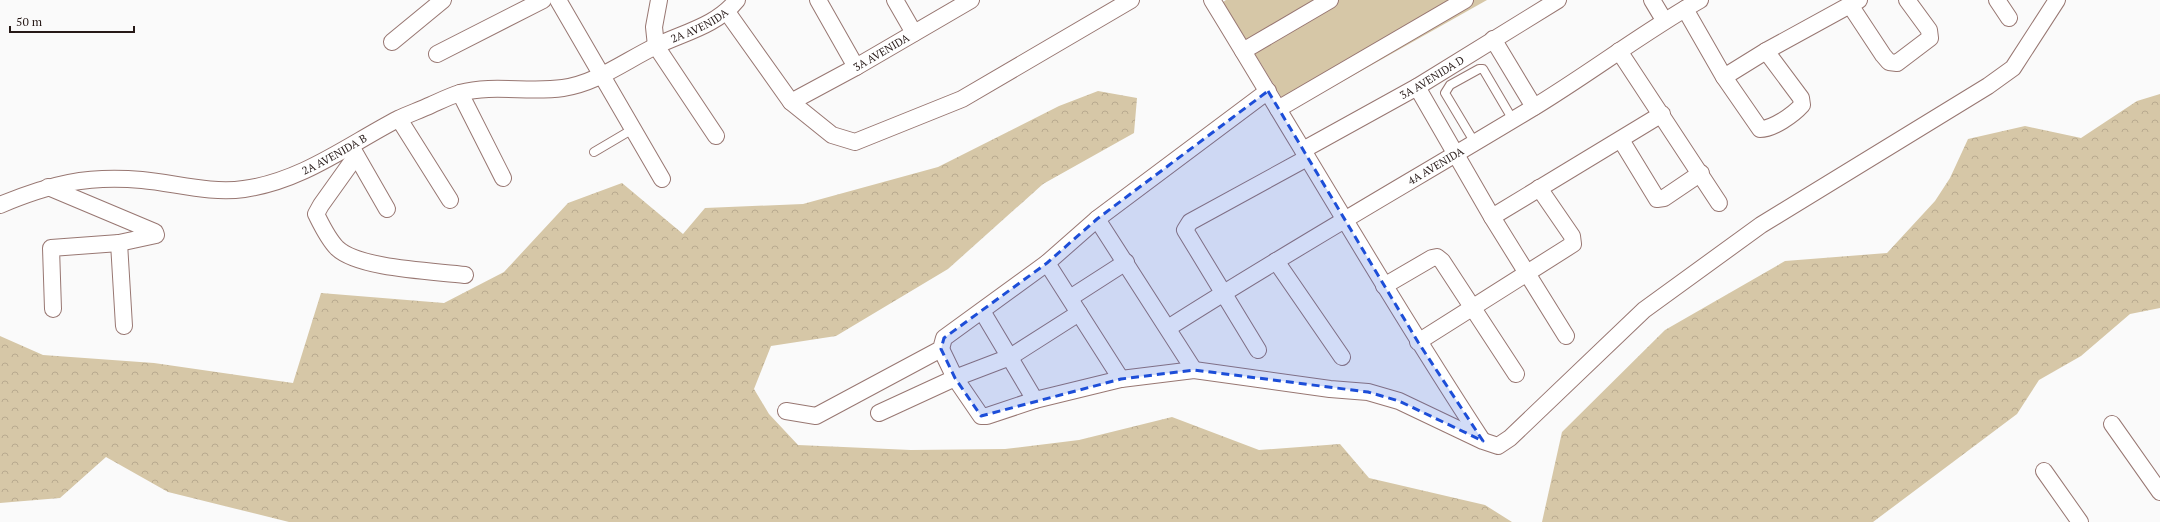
<svg xmlns="http://www.w3.org/2000/svg" width="2160" height="522" font-family="'PT Serif',serif">
<style>
.grass{fill:#d6c7a7}
.forest{fill:url(#forest-crowns)}
.lines{fill:none;stroke-linecap:round;stroke-linejoin:round}
.lane-casing{stroke:#987772;stroke-width:10}
.street-casing{stroke:#987772;stroke-width:18}
.lane{stroke:#fff;stroke-width:8}
.street{stroke:#fff;stroke-width:16}
.marked{fill:#1d4ed8;fill-opacity:0.2;stroke:#1d4ed8;stroke-width:3;stroke-dasharray:8 5;stroke-linejoin:round}
.labels{text-anchor:middle;stroke-width:4;stroke-linejoin:round;paint-order:stroke}
.street-label{font-size:11px;fill:#261917;stroke:#fafafa}
</style>
<defs>
<pattern id="forest-crowns" width="20" height="18" patternUnits="userSpaceOnUse"><rect width="20" height="18" fill="#d6c7a7"/><path d="M2 6a3 3 0 1 1 6 0M12 15a3 3 0 1 1 6 0" fill="none" stroke="#b8aa8f"/></pattern>
</defs>
<rect width="100%" height="100%" fill="#fafafa"/>
<!-- grass -->
<path class="grass" d="M1226,0H1487L1290,111L1223,2Z"/>
<!-- forest -->
<path class="forest" d="M1098,91L1137,98L1134,133L1043,184L948,269L836,336L771,346L754,389L769,414L798,445L911,450L1005,449L1079,440L1172,417L1259,450L1340,444L1369,478L1485,505L1512,522H289L168,492L106,457L60,498L0,503V336L43,355L154,363L293,383L321,293L444,303L504,272L568,203L622,183L683,234L705,208L803,204L938,167L1059,106Z
M2160,94V308L2130,314L2081,356L2039,380L2017,414L1873,522H1542L1562,432L1665,330L1785,261L1887,253L1935,201L1950,178L1968,139L2025,126L2081,138L2137,101Z"/>
<g class="lines">
<!-- lane casing -->
<g class="lane-casing">
<path id="lane" d="M1475,143L1445,93L1450,85L1479,69H1483L1513,120
M594,152L633,129"/>
</g>
<!-- street casing -->
<g class="street-casing">
<g id="street">
<path d="M558,0L662,179"/>
<path d="M659,0L654,27L656,46L716,136"/>
<path d="M818,0L856,67"/>
<path d="M895,0L914,33"/>
<path d="M1212,0C1302,147 1388,296 1482,440"/>
<path d="M1652,0L1664,20"/>
<path d="M1997,0L2009,18"/>
<path d="M1850,5L1883,55L1889,62L1897,63L1930,38L1929,30L1907,0"/>
<path d="M1685,9L1724,77L1760,129C1773,129 1793,115 1802,105L1801,98L1766,51"/>
<path d="M727,12L791,102L832,135L855,142L962,99L1131,0"/>
<path d="M1493,39L1534,107"/>
<path d="M392,42L443,0"/>
<path d="M1243,51L1330,0"/>
<path d="M1619,51L1719,203"/>
<path d="M437,54L543,0"/>
<path d="M1724,77L1766,51L1859,0"/>
<path d="M1417,87L1492,217L1566,336"/>
<path d="M460,93L503,178"/>
<path id="s1" d="M791,102L856,67L971,0"/>
<path d="M1278,109L1465,0"/>
<path d="M399,119L450,200"/>
<path d="M1621,140L1657,199L1664,198L1701,173"/>
<path d="M352,148L387,209"/>
<path id="s2" d="M1303,150L1417,87L1558,0"/>
<path d="M356,156L321,205L316,214C322,226 328,239 337,248C359,269 434,271 465,275"/>
<path d="M48,187L155,232L156,235L119,243L51,248L53,309"/>
<path id="s3" d="M0,205C50,184 87,175 142,180C175,183 211,194 244,189C302,181 348,145 398,119C409,114 420,110 431,105C440,101 450,96 460,93C493,84 529,93 563,88C597,83 625,61 656,46C685,32 716,26 737,0"/>
<path d="M1492,217L1662,114"/>
<path d="M1097,219L1194,370"/>
<path d="M119,243L124,326"/>
<path d="M1276,261L1342,357"/>
<path d="M1047,263L1121,379"/>
<path d="M1384,286L1432,258L1437,257L1442,261L1516,374"/>
<path d="M1070,298L1126,262"/>
<path d="M982,311L1035,400"/>
<path id="s4" d="M1168,328C1287,252 1410,182 1531,109C1589,74 1642,33 1700,0"/>
<path d="M1418,342L1573,244L1572,236L1539,188"/>
<path d="M941,349L955,378L981,416H987L1035,400L1121,379L1194,370L1330,389L1368,392L1399,401L1483,441L1498,446L1510,438L1644,310L1761,225L1988,86L2013,68L2057,0"/>
<path d="M1258,350L1185,230L1190,222L1307,158"/>
<path d="M786,411L816,416L941,349L944,338L1047,263L1097,219L1268,91"/>
<path d="M879,413L955,378L1010,357L1079,313"/>
<path d="M2112,424L2160,492"/>
<path d="M2044,471L2080,522"/>
</g>
</g>
<!-- lane -->
<use href="#lane" class="lane"/>
<!-- street -->
<use href="#street" class="street"/>
</g>
<!-- marked area -->
<path class="marked" d="M1268,91L1418,342L1483,441L1399,401L1368,392L1194,370L1121,379L981,416L955,378L941,349L944,338L1047,263L1097,219Z"/>
<g class="labels">
<!-- street labels -->
<g class="street-label">
<text dy="4" stroke="none"><textPath href="#s3" startOffset="740">2A AVENIDA</textPath></text>
<text dy="4" stroke="none"><textPath href="#s1" startOffset="103">3A AVENIDA</textPath></text>
<text dy="4" stroke="none"><textPath href="#s2" startOffset="148">3A AVENIDA D</textPath></text>
<text dy="4" stroke="none"><textPath href="#s3" startOffset="346">2A AVENIDA B</textPath></text>
<text dy="4" stroke="none"><textPath href="#s4" startOffset="313">4A AVENIDA</textPath></text>
</g>
</g>
<!-- scale -->
<path d="M10 26v6h124v-6" fill="none" stroke="#261917" stroke-width="2"/>
<text x="16" y="26" font-size="12" fill="#261917" stroke="#fafafa" stroke-width="3" paint-order="stroke">50 m</text>
</svg>
